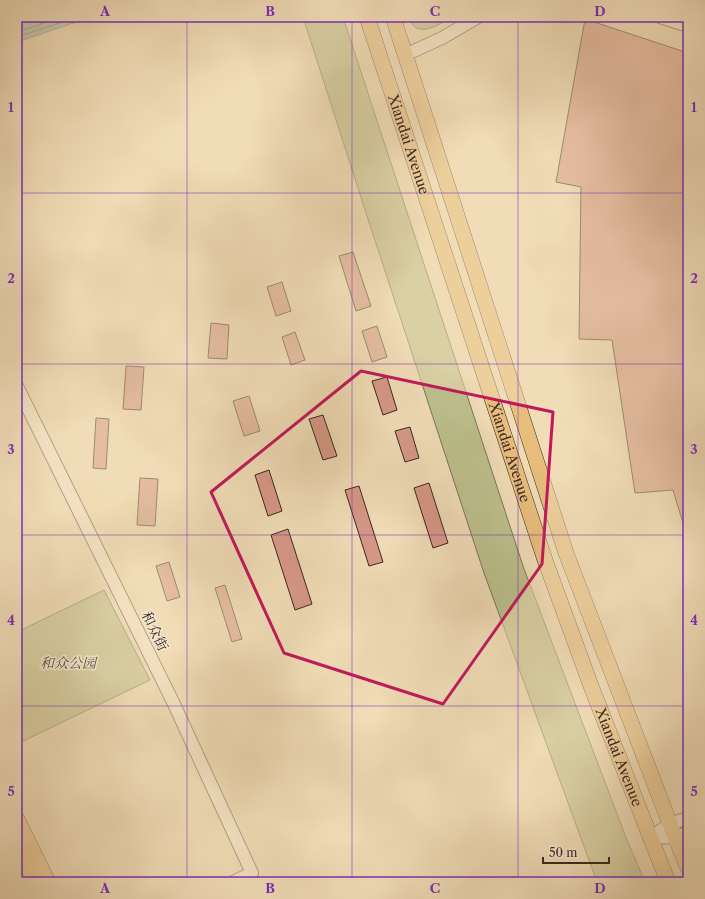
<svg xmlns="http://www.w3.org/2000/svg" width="705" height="899" font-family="'Libre Caslon Text','Noto Serif SC',serif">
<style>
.green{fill:#bcc08d;stroke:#7a7457}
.water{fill:#a0b9ba;stroke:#767f7d}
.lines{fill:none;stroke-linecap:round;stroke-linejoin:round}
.shore{stroke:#6c706e;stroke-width:1}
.building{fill:#d79887;stroke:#382821}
.minor-casing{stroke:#665546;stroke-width:14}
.major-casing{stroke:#382821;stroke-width:16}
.minor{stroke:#f5e8d0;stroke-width:12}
.major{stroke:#e8be7c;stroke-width:15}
.marked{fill:none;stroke:#c2185b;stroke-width:3;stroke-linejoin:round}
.grid{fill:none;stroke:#7b2cbf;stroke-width:1;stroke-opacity:0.55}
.labels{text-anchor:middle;stroke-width:3;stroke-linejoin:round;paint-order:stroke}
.street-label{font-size:14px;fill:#382821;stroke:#f5e8d0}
.park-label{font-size:14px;font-style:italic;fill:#594e3c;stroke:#f5e8d0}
.neatline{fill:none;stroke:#7b2cbf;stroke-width:1.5}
.grid-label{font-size:13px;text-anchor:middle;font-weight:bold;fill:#7b2cbf}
</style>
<rect width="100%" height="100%" fill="#f0dcb7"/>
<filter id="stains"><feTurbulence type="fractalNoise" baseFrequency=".005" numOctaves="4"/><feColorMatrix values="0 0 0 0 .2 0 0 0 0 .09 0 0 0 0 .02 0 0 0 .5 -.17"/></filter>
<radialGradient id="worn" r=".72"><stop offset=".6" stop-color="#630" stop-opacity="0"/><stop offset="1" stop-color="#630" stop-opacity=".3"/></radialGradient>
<!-- green -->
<path class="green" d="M303,17H343L524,569L627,840L645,882H597L484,573L366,213Z
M409,17H452C438,25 416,40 409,17Z
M104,590L150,680L17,744V632Z"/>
<!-- water -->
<path class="water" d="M17,17H91L17,42Z"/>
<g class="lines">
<!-- shore -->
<path class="shore" d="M17,32L62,17
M17,37L78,17"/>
</g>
<!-- building -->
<path class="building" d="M585,19L688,53V533H686L673,490L635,493L612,340L579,339L581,187L556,182Z
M353,252L371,306L356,311L339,256Z
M282,282L291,311L276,316L267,287Z
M211,323L229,325L227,359L208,358Z
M377,326L387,357L372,362L362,331Z
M295,332L305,360L291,365L282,337Z
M126,366L144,367L141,410L123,409Z
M387,377L397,410L383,415L372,381Z
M249,396L260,431L244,436L233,401Z
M323,415L337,456L323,460L309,419Z
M96,418L109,419L106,469L93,468Z
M410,427L419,458L405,462L395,431Z
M269,470L282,511L268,516L255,475Z
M140,478L158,479L155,526L137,525Z
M429,483L448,543L433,548L414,488Z
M359,486L383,562L369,566L345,490Z
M288,529L312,604L295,610L271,535Z
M169,562L180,597L167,601L156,566Z
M225,585L242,639L232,642L215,588Z"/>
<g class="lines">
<!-- minor casing -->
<g class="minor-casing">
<path id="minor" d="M660,17L688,26
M405,55L442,38L478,17
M17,386L173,702L252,873L233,882
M650,838L670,824L688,818
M650,838L676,837L688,833"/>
</g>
<!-- major casing -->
<g class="major-casing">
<g id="major">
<path id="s1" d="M367,17L545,560L591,686L668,882"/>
<path d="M393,17L566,553L670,824L688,868"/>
<path d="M17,819L48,882"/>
<path d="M17,846L35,882"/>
</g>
</g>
<!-- minor -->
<use href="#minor" class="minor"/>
<!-- major -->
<use href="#major" class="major"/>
</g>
<!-- marked area -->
<path d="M0 0H705V899H0ZM361,371L553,412L542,564L443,704L284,653L211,492Z" fill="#f0dcb7" fill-opacity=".55" fill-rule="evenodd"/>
<path class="marked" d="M361,371L553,412L542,564L443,704L284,653L211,492Z"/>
<!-- grid -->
<path class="grid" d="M187,17V882M352,17V882M518,17V882M17,193H688M17,364H688M17,535H688M17,706H688"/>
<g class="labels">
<!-- street labels -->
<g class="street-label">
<text dy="5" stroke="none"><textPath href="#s1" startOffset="134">Xiandai Avenue</textPath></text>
<text dy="5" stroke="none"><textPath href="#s1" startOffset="458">Xiandai Avenue</textPath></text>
<text transform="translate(155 631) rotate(64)" y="5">和众街</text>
<text dy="5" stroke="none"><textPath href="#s1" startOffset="782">Xiandai Avenue</textPath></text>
</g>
<!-- park labels -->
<g class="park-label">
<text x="68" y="668">和众公园</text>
</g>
</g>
<!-- margin -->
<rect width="705" height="899" fill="none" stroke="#f0dcb7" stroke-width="44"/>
<!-- scale -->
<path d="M543 857v6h66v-6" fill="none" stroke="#382821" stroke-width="2"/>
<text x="549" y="857" font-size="12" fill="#382821" stroke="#f5e8d0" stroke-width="3" paint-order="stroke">50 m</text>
<rect x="22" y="22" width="661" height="855" class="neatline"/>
<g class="grid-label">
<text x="105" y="16">A</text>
<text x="270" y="16">B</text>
<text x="435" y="16">C</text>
<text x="600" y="16">D</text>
<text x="11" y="112">1</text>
<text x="694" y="112">1</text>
<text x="11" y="283">2</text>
<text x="694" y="283">2</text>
<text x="11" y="454">3</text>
<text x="694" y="454">3</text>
<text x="11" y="625">4</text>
<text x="694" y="625">4</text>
<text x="11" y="796">5</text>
<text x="694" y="796">5</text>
<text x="105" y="893">A</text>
<text x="270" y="893">B</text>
<text x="435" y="893">C</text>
<text x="600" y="893">D</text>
</g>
<rect width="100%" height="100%" filter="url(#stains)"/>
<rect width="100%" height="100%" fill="url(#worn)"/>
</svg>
